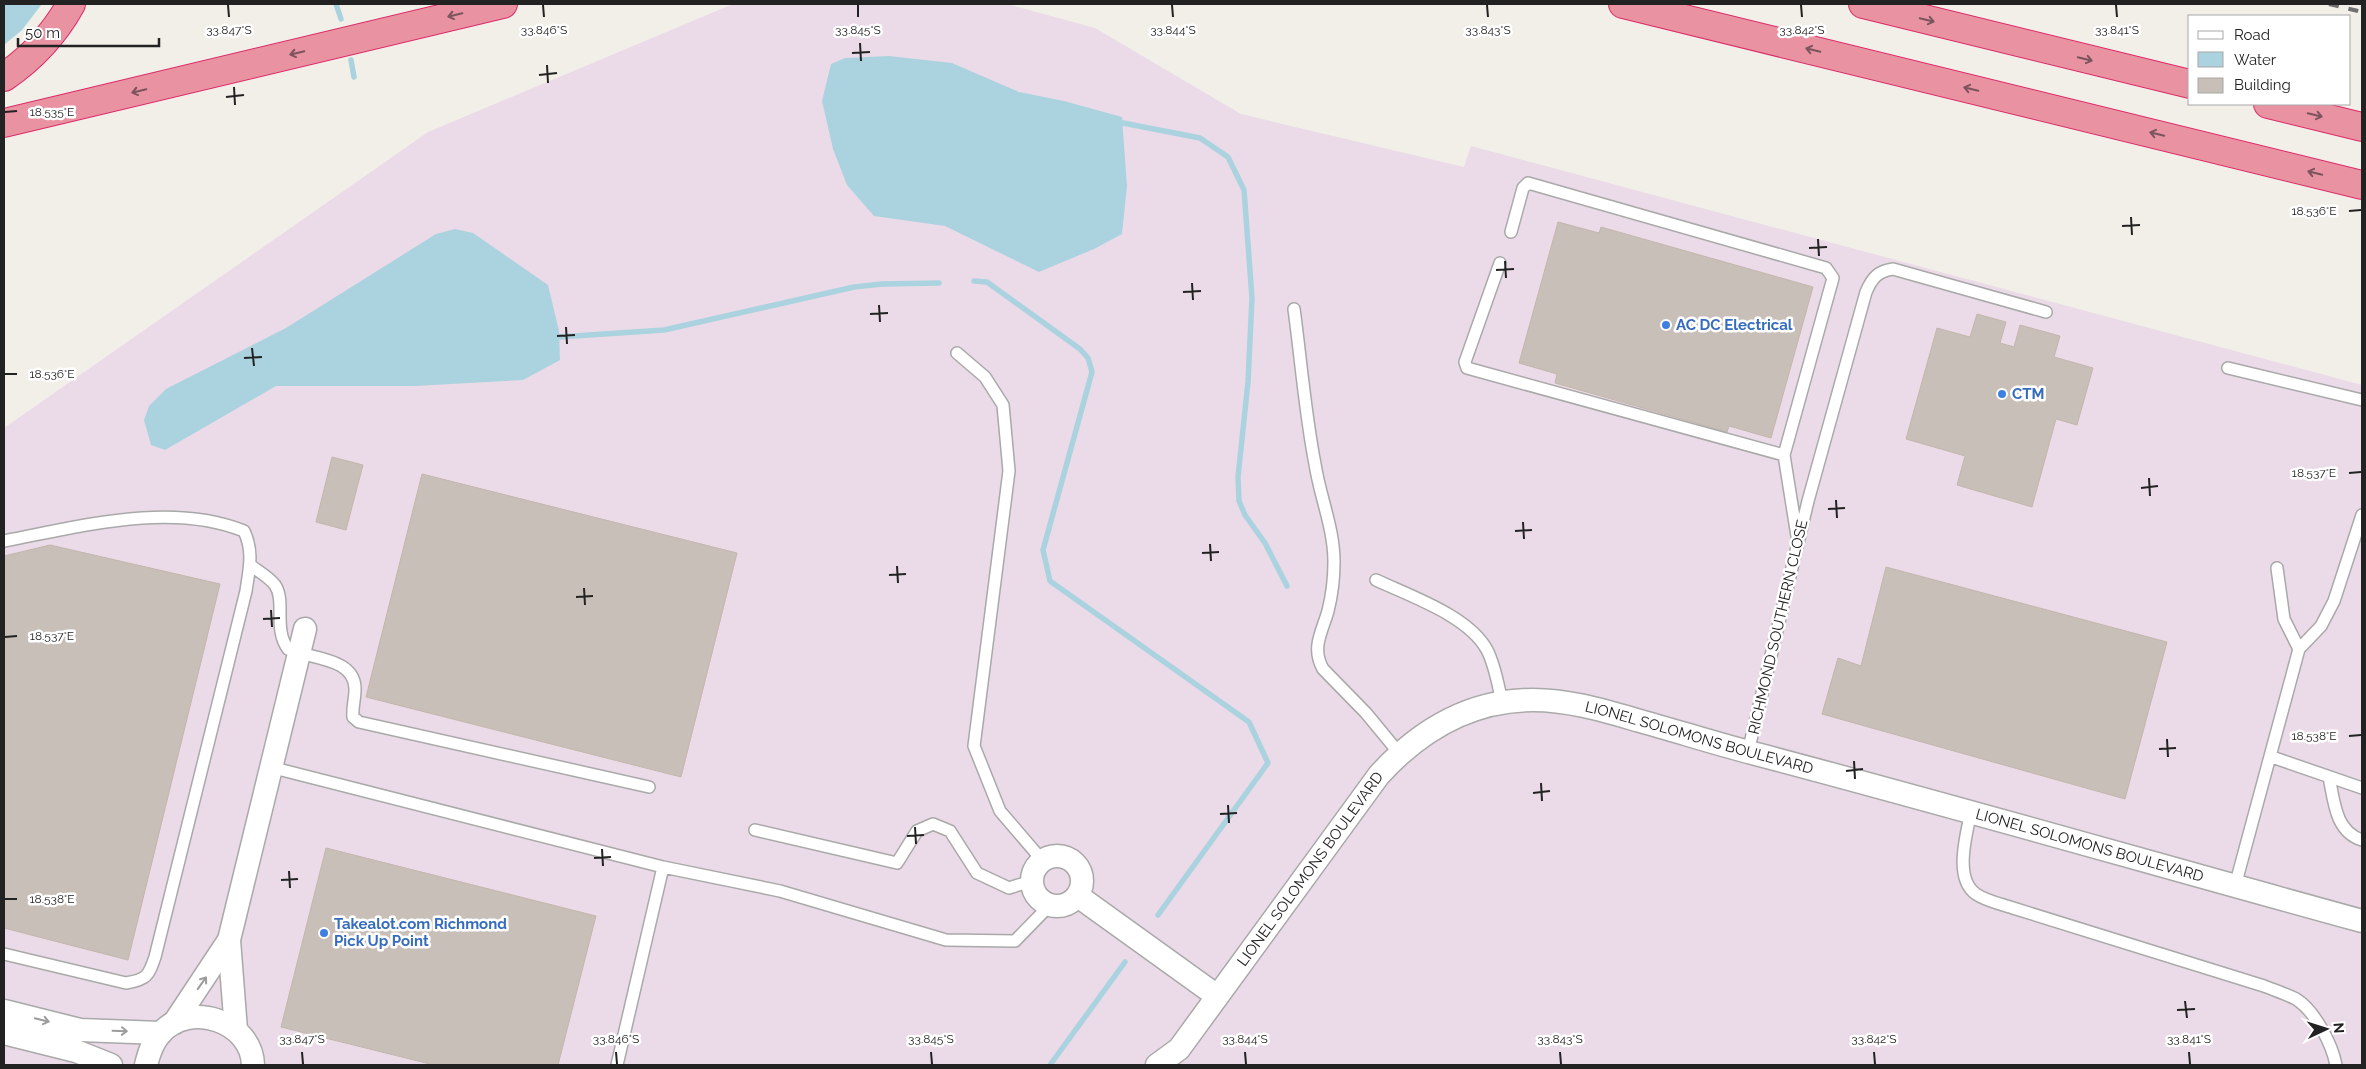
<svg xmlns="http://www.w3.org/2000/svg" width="2366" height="1069" font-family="Raleway,sans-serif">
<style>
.industrial{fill:#ebdbe8}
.water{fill:#aad3df}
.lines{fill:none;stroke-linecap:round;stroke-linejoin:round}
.stream{stroke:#aad3df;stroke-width:5.5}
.building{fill:#c7bfb8;stroke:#c4b6ab}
.service-casing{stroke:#a9a9a9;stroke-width:14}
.minor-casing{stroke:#a9a9a9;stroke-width:25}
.motorway-casing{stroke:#dc2a67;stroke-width:30}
.service{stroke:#fff;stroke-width:11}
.minor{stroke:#fff;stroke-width:22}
.motorway{stroke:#e892a2;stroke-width:28}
.rail{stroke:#707070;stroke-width:4;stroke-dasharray:10 10;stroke-linecap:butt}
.oneway{stroke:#7b545c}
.oneway2{stroke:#9c9c9c}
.ticks{fill:none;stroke:#222;stroke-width:2}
.shop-dot{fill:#3f7fe0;stroke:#fff;stroke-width:2}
.labels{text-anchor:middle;stroke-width:5;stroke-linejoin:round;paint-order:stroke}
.shop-label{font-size:15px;font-weight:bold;fill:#366cbe;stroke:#fff;text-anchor:start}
.street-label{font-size:15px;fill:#222;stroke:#fff}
.ticks-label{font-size:12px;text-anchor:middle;fill:#222;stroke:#fff;stroke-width:5;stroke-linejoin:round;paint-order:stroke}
</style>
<rect width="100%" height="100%" fill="#f2efe9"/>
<!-- industrial -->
<path class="industrial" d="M733,4H1007L1095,28L1241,114L1464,167L1471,146L2362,385V1065H4V428L428,132Z"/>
<!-- water -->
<path class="water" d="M4,4H42L22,30L4,45Z
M889,56L952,63L1019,92L1064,101L1122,117L1127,186L1122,234L1094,249L1039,272L945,226L874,216L847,185L833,149L822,101L831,64L845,58Z
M455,229L473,233L548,285L559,331L560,360L523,380L415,386H276L165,450L151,445L144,420L149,406L166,389L286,328L436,234Z"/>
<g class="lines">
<!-- stream -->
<path class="stream" d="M336,4L341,19
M351,60L354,77
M1123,123L1200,138L1228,157L1244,190L1252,298L1248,382L1238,477L1239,501L1245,515L1265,543L1287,586
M974,281L987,282L1080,349L1088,358L1092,372L1043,550L1050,581L1249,722L1268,763L1158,915
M554,335L559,337L664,330L854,287L882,284L939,283
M1050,1065L1125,962"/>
</g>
<!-- building -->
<path class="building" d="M1558,222L1599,233L1601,227L1813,287L1771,438L1729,426L1727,432L1555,383L1557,374L1519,363Z
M1977,314L2006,322L2000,343L2014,347L2020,325L2060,336L2054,357L2093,368L2077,425L2056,419L2032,507L1957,485L1965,456L1906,439L1937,328L1970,337Z
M332,457L363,465L346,530L316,522Z
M422,474L737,553L681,777L366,697Z
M50,545L220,584L128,960L4,928V556Z
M1886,567L2167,642L2125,799L1822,714L1838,658L1861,666Z
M326,848L596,916L558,1065H434L281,1027Z"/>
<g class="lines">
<!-- service casing -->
<g class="service-casing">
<path id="service" d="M1511,232L1523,188L1528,183L1826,268L1833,278L1784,455L1797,536
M1500,263L1465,362L1467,368L1784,455
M1294,309C1301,360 1305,413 1315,464C1320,497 1334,528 1334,562C1334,578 1332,595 1328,611C1322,632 1311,648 1323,669L1366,713L1399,753
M957,353L985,377L1003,405L1009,471L974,746L1000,811L1042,860
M2228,368L2362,400
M4,541C79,527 170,501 244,531C254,552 249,570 246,591L155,957C148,977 147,979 126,983L4,954
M250,565C258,571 269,577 275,585C286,601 273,629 288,649C309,659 356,657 355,690C355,699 352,708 353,717L359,722L649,787
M2277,568L2284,619L2299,649
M1376,580C1410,596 1469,616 1487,650C1495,665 1498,685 1502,702
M2299,649L2321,626L2334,601L2362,515
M1748,752L1808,501L1866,292C1872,278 1878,271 1893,269L2046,312
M2272,757L2362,788
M270,767L663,867L617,1065
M2329,777C2334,800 2335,832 2362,840
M1971,811C1967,833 1953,878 1976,894C1986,901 2001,904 2013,908L2264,986C2274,990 2286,994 2296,999C2315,1011 2332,1044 2336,1065
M755,830L897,863L917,831L933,824L950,831L977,873L1009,888L1031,881
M663,867L780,891L946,940L1015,941L1049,906
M2235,886L2299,649"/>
</g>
<!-- minor casing -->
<g class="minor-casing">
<g id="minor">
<circle cx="1057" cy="881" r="25"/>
<path d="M1078,896L1217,996"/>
<path d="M4,1011L80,1030L161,1033"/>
<path d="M174,1023L229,940"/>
<path d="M236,1030L229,940L305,629"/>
<path d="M4,1033L76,1051L111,1065"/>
<path d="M146,1065C149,1053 152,1043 160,1034C189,1000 252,1021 253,1065"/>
<path id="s1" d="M1157,1065L1179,1049L1379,775C1420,730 1470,700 1533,700C1570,700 1605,711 1640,721C1680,732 1720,745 1760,755C1961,808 2161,866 2362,921"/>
</g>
</g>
<!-- motorway casing -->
<g class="motorway-casing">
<path id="motorway" d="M1623,4L2362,185
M1863,4L2190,84
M4,77C32,58 55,33 71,4
M2268,104L2362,127
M4,123L503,4"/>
</g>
<!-- service -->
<use href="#service" class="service"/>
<!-- minor -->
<use href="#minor" class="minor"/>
<!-- motorway -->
<use href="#motorway" class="motorway"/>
<!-- rail -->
<path class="rail" d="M2329,4L2362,12"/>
</g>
<!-- one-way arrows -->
<defs><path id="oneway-shaft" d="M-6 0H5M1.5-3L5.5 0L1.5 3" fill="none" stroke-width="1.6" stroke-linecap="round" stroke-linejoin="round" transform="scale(1.25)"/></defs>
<g class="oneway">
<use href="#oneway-shaft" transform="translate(455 15) rotate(167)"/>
<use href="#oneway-shaft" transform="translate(1927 20) rotate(14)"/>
<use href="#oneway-shaft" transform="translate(1813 50) rotate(-166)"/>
<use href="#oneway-shaft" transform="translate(297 53) rotate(167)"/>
<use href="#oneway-shaft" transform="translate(2085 59) rotate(14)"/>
<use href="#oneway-shaft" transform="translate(1971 89) rotate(-166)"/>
<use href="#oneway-shaft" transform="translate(139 91) rotate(167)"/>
<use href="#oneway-shaft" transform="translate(2315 115) rotate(14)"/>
<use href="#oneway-shaft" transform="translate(2157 134) rotate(-166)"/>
<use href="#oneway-shaft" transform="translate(2315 173) rotate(-166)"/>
</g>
<g class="oneway2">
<use href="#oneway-shaft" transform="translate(202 983) rotate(-55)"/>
<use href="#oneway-shaft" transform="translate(42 1020) rotate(14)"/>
<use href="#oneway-shaft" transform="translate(120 1031) rotate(2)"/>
</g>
<!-- ticks -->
<path class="ticks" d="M228,5L229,17M543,5L544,17M858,5V17M1172,5L1173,17M1487,5L1488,17M1801,5L1802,17M2116,5L2117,17M860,43L861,61M852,53L870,52M547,65L548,83M539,75L557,73M234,87L235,105M226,97L244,95M5,112L17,111M2349,211L2361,210M2131,217L2132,235M2122,226L2140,225M1818,239L1819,256M1809,248L1827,247M1505,261L1506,278M1496,270L1514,269M1192,283L1193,300M1183,292L1201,291M879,305L880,322M870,314L888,313M566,327L567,344M557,336L575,335M252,348L254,366M244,358L262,357M5,374H17M2349,473L2361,472M2149,478L2150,496M2141,488L2158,486M1836,500L1837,518M1828,509L1845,508M1523,522L1524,539M1515,531L1532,530M1210,544L1211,561M1202,553L1219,552M897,566L898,583M889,575L906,574M584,588L585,605M576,597L593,596M271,610L272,627M263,619L280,618M5,637L17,636M2349,736L2361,735M2167,739L2168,757M2159,749L2176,748M1854,761L1855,779M1846,771L1863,769M1541,783L1542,801M1533,793L1550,791M1228,805L1229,823M1220,814L1237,813M915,827L916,844M907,836L924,835M602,849L603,866M594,858L611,857M289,871L290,888M281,880L298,879M5,899H17M2185,1001L2187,1018M2177,1010L2195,1009M302,1052L303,1064M616,1052L617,1064M931,1052L932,1064M1245,1052L1246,1064M1560,1052L1561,1064M1874,1052L1875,1064M2189,1052L2190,1064"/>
<!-- markers -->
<g class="shop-dot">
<circle cx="1666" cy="325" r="5"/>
<circle cx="2002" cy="394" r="5"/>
<circle cx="324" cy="933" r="5"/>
</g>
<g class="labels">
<!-- shop labels -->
<g class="shop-label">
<text x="1676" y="330">AC DC Electrical</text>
<text x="2012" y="399">CTM</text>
<text x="334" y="929">Takealot.com Richmond<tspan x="334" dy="17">Pick Up Point</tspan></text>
</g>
<!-- street labels -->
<g class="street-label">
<text transform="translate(1778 627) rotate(-77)" y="5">RICHMOND SOUTHERN CLOSE</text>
<text dy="5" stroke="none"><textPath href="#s1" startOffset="714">LIONEL SOLOMONS BOULEVARD</textPath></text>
<text dy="5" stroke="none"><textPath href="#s1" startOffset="1119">LIONEL SOLOMONS BOULEVARD</textPath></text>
<text dy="5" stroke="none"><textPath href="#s1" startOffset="250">LIONEL SOLOMONS BOULEVARD</textPath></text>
</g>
</g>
<g class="ticks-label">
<text x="229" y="34">33.847°S</text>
<text x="544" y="34">33.846°S</text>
<text x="858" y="34">33.845°S</text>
<text x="1173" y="34">33.844°S</text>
<text x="1488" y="34">33.843°S</text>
<text x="1802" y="34">33.842°S</text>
<text x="2117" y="34">33.841°S</text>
<text x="52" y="116">18.535°E</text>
<text x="2314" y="215">18.536°E</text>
<text x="52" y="378">18.536°E</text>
<text x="2314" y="477">18.537°E</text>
<text x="52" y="640">18.537°E</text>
<text x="2314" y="740">18.538°E</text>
<text x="52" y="903">18.538°E</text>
<text x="302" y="1043">33.847°S</text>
<text x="616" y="1043">33.846°S</text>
<text x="931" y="1043">33.845°S</text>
<text x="1245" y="1043">33.844°S</text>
<text x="1560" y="1043">33.843°S</text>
<text x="1874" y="1043">33.842°S</text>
<text x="2189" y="1043">33.841°S</text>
</g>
<!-- border -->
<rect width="2366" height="1069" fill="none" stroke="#222222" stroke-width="10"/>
<!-- legend -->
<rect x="2188" y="15" width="162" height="90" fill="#ffffff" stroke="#a7a7a7"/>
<rect x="2198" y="31" width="25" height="8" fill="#ffffff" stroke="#a7a7a7"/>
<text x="2234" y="40" font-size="15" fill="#222222">Road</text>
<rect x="2198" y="52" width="25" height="15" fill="#aad3df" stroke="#a7a7a7"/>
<text x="2234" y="65" font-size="15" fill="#222222">Water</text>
<rect x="2198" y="78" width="25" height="15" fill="#c7bfb8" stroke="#a7a7a7"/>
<text x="2234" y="90" font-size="15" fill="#222222">Building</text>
<!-- north arrow -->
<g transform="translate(2326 1029) rotate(86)" stroke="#ffffff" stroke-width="4" paint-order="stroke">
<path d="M0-4L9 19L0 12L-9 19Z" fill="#222222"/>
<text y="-8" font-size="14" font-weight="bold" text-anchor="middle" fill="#222222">N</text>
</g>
<!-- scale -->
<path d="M18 38v8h141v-8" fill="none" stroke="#222222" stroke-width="2.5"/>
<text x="25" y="38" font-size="15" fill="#222222" stroke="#ffffff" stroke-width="4" paint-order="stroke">50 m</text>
</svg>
